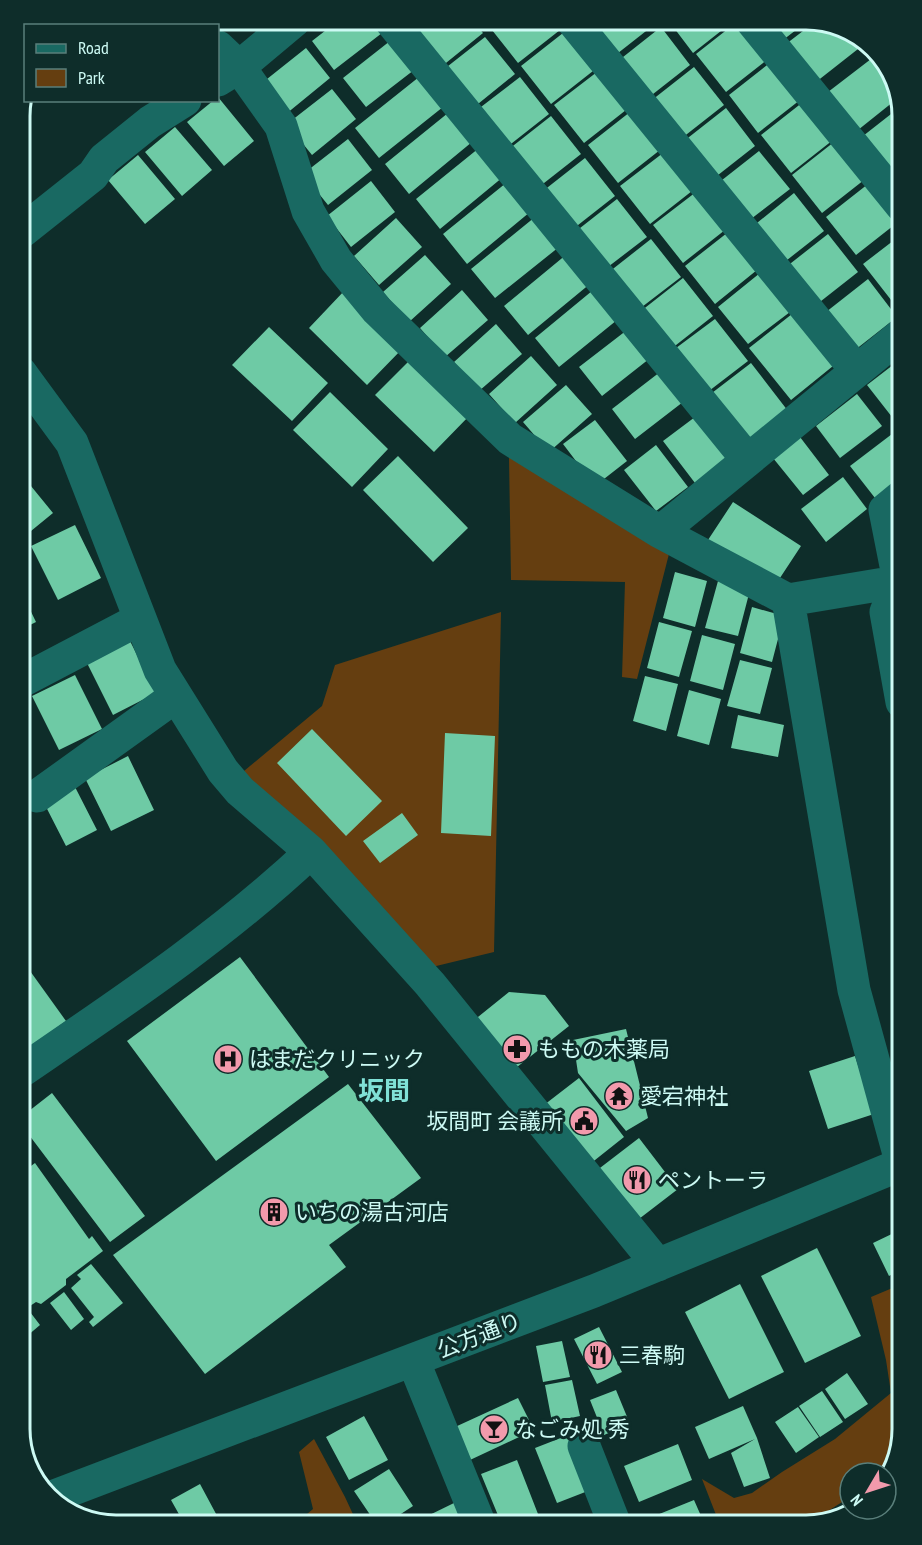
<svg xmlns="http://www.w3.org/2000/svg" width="922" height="1545" font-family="'PT Sans Narrow','Noto Sans JP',sans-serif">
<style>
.green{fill:#653e10}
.building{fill:#6ecaa5}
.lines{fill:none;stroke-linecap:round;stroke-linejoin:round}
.minor{stroke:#196962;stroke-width:33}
.labels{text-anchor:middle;stroke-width:6;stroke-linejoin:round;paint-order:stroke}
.poi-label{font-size:22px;fill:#cdfaf4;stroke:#0e2d2a;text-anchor:start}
.street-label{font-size:22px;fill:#cdfaf4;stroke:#0e2d2a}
.quarter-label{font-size:26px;font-weight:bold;fill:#80e1d6;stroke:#0e2d2a}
.rim{fill:none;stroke:#cdfaf4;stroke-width:3}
</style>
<rect width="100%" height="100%" fill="#0e2d2a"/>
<!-- green -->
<path class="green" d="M509,457L670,550L637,679L622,677L625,582L511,580Z
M501,612L494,952L428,968L238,776L322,706L335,665Z
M902,1284V1429L891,1465L882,1473H850V1497L806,1525H720L702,1479L734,1498L752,1493L782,1472L835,1439L891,1393L886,1360L871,1297Z
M314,1439L345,1497L358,1525H294L313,1509L299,1452Z"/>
<!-- building -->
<path class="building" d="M339,20H372L382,33L334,70L312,41Z
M423,20H472L483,33L441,67L411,29Z
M495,20H552L560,30L518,63L488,25Z
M583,20H652L655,24L613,57Z
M668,20H735L693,53Z
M766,20H809L783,40Z
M738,21L768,59L726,92L696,54Z
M816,21L843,30L858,49L816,82L786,44Z
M661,27L690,65L648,98L618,61Z
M563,33L593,71L551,104L521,66Z
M485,37L515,74L473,108L443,70Z
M390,41L414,70L366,107L343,78Z
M306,48L330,78L286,114L262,83Z
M871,59L897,92L898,98L858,130L828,92Z
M771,62L800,100L758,133L729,95Z
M694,67L724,105L682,138L652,100Z
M597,72L626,110L584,143L554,105Z
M419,77L443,107L379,158L355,128Z
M520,77L549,114L507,147L477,110Z
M332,89L356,119L312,155L287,124Z
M218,97L254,141L224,166L187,122L214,100H218Z
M803,102L833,140L791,173L761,135Z
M900,107L902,116V167L893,174L863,136Z
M726,108L755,146L713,179L684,141Z
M630,112L660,150L618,183L588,145Z
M448,113L472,142L409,194L385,164Z
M551,116L581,154L539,187L509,149Z
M175,127L212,170L182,196L145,152Z
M348,139L372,170L328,205L303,174Z
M834,142L864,180L822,213L792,175Z
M479,148L503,177L440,229L416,199Z
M759,151L790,189L747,222L717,184Z
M663,153L692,191L650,224L620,186Z
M138,155L175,199L145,224L108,180Z
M585,158L615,196L573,229L543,191Z
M371,181L395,212L351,247L327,216Z
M506,183L530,212L467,264L443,234Z
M868,184L898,222L856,255L826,217Z
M696,192L725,230L683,263L653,225Z
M794,193L824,231L782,264L752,227Z
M617,199L647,237L604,270L575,232Z
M535,217L559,247L495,298L471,269Z
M396,218L422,247L379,285L354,256Z
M727,233L757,270L715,304L685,266Z
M828,234L858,272L816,305L786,267Z
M902,234V314L863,264Z
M651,239L681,277L638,310L609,272Z
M567,254L591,283L528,335L504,306Z
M425,255L451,284L409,322L383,292Z
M760,273L790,312L748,344L718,307Z
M683,278L713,316L671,349L641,311Z
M868,279L897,317L855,350L826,312Z
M598,286L622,316L559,367L535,338Z
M345,290L404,347L367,385L309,328Z
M462,290L488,320L445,357L420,328Z
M792,314L833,366L791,400L749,348Z
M715,319L748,361L705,394L672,351Z
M496,324L522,354L479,391L454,362Z
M269,327L328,383L292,421L232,365Z
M627,330L649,359L602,396L579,367Z
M531,356L557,385L515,423L489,394Z
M412,358L471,414L434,452L375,395Z
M902,358V409L892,417L867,385Z
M751,363L788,411L745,444L708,396Z
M660,372L683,402L635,439L612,409Z
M566,385L592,414L549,452L523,422Z
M330,392L388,449L352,487L293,430Z
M857,394L882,426L840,458L816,426Z
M695,417L727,458L695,483L663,441Z
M595,420L627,461L595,486L563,444Z
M892,434L902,448V477L875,498L850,466Z
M800,437L829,475L803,495L773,458Z
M656,445L688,487L656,511L624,470Z
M398,456L468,528L433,562L363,490Z
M22,475L53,513L20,540V477Z
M843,477L867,509L826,542L801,509Z
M733,502L801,546L776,584L708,540Z
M75,525L101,578L58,600L31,546Z
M675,572L707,581L695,627L663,618Z
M718,581L750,590L738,636L705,628Z
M20,589L36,622L20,630Z
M752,607L784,616L772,662L740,653Z
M659,622L692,631L679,677L647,668Z
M702,635L735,644L723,690L690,681Z
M129,639L156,693L113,715L86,661Z
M740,660L772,668L760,714L727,706Z
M75,675L102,729L59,750L32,696Z
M645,676L678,684L666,731L633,721Z
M689,690L721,699L709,745L677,736Z
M738,715L784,725L778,757L731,748Z
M312,729L382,801L346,836L277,763Z
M445,733L495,736L491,836L441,833Z
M128,756L154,810L111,831L85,778Z
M74,785L97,830L66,846L43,801Z
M402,813L418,835L380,863L363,841Z
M20,957L66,1021L30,1047L20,1033Z
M240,957L329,1077L216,1161L127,1041Z
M509,992L545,995L569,1026L512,1071L473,1021Z
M626,1029L648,1118L626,1131L578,1073L573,1040Z
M855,1056L874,1114L828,1129L809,1071Z
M902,1075V1124L887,1080Z
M579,1078L624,1137L590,1164L544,1105Z
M348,1084L421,1178L329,1245L346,1267L205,1374L113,1255Z
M52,1093L145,1216L110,1242L20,1123V1118Z
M639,1138L678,1189L635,1222L596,1171Z
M35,1163L89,1239L92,1236L103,1251L66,1279V1285L41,1304L36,1302L27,1308L40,1325L20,1342V1174Z
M902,1208V1234L893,1213Z
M898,1231L902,1241V1269L889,1276L873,1243Z
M817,1248L861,1336L805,1363L761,1276Z
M91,1264L123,1303L93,1327L89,1322L94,1317L71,1288L81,1279L77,1275Z
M740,1284L784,1372L729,1399L685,1312Z
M64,1292L84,1319L71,1330L50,1303Z
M599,1327L622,1372L597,1384L574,1339Z
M562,1341L570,1377L543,1382L536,1346Z
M847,1373L868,1404L845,1419L825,1389Z
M572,1380L580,1416L552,1422L545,1385Z
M616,1390L630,1424L604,1435L590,1400Z
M822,1391L843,1422L820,1437L799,1406Z
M518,1398L534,1430L470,1460L455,1427Z
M743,1406L757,1438L770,1478L744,1487L731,1453L755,1439L709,1459L695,1427Z
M798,1407L819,1437L796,1453L775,1422Z
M364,1416L388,1460L349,1480L326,1437Z
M571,1434L593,1489L557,1503L535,1448Z
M678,1444L692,1480L639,1502L624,1466Z
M517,1460L538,1514L510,1525H502L481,1474Z
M389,1469L413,1506L384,1525H377L354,1491Z
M200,1484L222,1525H185L171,1500Z
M694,1500L705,1525H644L642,1521Z
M454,1503L466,1525H409Z"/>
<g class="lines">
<!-- minor -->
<path class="minor" d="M186,20L193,26
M390,20L747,459
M572,20L857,371
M751,20L902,206
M218,47L239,67L281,126L308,211L336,260L377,310L510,439L660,532L788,600L902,581
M218,80L239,67L295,20
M20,233L93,175L104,159L150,122L185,100
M20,372L72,443L160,670L223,771L240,791L311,852L430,984L658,1265
M660,532L902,334
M788,600L854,990L902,1165
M20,682L140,619
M902,702L886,612L899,581L885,510L902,496
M37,796L176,696
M20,1072C121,1003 222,936 311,852
M413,1360L480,1525
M584,1446L615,1525
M52,1497L594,1291L902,1164"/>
</g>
<!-- icons -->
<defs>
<g id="pharmacy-disc" transform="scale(1.5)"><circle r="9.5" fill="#f29aac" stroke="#0e2d2a"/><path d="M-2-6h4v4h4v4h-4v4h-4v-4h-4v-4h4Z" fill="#111"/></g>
<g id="hospital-disc" transform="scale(1.5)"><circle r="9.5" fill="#f29aac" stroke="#0e2d2a"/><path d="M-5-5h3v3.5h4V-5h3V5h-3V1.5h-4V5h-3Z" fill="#111"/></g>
<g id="temple-disc" transform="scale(1.5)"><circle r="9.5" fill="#f29aac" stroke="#0e2d2a"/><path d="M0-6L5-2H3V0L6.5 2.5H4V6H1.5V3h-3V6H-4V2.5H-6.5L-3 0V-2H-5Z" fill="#111"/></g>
<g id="civic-disc" transform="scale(1.5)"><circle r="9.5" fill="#f29aac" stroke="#0e2d2a"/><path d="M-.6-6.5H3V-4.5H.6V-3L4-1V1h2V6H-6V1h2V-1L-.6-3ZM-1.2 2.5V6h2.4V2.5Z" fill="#111"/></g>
<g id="restaurant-disc" transform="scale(1.5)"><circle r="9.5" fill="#f29aac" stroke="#0e2d2a"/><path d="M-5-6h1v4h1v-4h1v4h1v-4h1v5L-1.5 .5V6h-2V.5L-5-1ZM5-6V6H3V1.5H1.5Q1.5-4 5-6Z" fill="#111"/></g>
<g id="building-disc" transform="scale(1.5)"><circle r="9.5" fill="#f29aac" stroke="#0e2d2a"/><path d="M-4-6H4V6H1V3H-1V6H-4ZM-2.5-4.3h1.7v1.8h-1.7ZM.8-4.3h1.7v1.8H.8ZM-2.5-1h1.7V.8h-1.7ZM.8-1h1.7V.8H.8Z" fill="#111"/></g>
<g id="bar-disc" transform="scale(1.5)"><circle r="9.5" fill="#f29aac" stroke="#0e2d2a"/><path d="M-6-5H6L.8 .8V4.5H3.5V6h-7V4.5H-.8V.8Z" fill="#111"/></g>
</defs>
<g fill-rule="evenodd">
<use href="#pharmacy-disc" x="517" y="1049"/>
<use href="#hospital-disc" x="228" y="1059"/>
<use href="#temple-disc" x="619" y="1096"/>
<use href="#civic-disc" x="584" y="1121"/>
<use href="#restaurant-disc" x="637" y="1180"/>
<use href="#building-disc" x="274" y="1212"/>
<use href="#restaurant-disc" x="598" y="1355"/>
<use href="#bar-disc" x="494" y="1429"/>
</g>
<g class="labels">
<!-- poi labels -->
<g class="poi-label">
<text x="538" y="1057">ももの木薬局</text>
<text x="249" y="1067">はまだクリニック</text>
<text x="640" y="1104">愛宕神社</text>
<text x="563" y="1129" text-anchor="end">坂間町 会議所</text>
<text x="658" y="1188">ペントーラ</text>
<text x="295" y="1220">いちの湯古河店</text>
<text x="619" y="1363">三春駒</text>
<text x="515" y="1437">なごみ処 秀</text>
</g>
<!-- street labels -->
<g class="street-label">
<text transform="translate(479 1335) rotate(-21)" y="8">公方通り</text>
</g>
<!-- quarter labels -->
<g class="quarter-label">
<text x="384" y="1100">坂間</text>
</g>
</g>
<!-- crop -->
<path d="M0 0H922V1545H0ZM116 30H806A86 86 0 0 1 892 116V1429A86 86 0 0 1 806 1515H116A86 86 0 0 1 30 1429V116A86 86 0 0 1 116 30Z" fill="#0e2d2a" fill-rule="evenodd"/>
<path class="rim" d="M116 30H806A86 86 0 0 1 892 116V1429A86 86 0 0 1 806 1515H116A86 86 0 0 1 30 1429V116A86 86 0 0 1 116 30Z"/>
<!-- legend -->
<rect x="24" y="24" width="195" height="78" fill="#0e2d2a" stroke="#5a7f7b" stroke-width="1.5"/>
<rect x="36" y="44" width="30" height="9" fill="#196962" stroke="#5a7f7b" stroke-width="1.5"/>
<text x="78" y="54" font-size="18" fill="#cdfaf4">Road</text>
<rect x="36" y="69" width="30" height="18" fill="#653e10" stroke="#5a7f7b" stroke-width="1.5"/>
<text x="78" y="84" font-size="18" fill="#cdfaf4">Park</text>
<!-- north arrow -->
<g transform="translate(868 1491) rotate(231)"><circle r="28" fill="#0e2d2a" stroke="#5a7f7b" stroke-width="1.5"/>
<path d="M0-4.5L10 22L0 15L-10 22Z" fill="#f29aac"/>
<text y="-9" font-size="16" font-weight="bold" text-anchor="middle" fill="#cdfaf4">N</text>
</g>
</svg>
